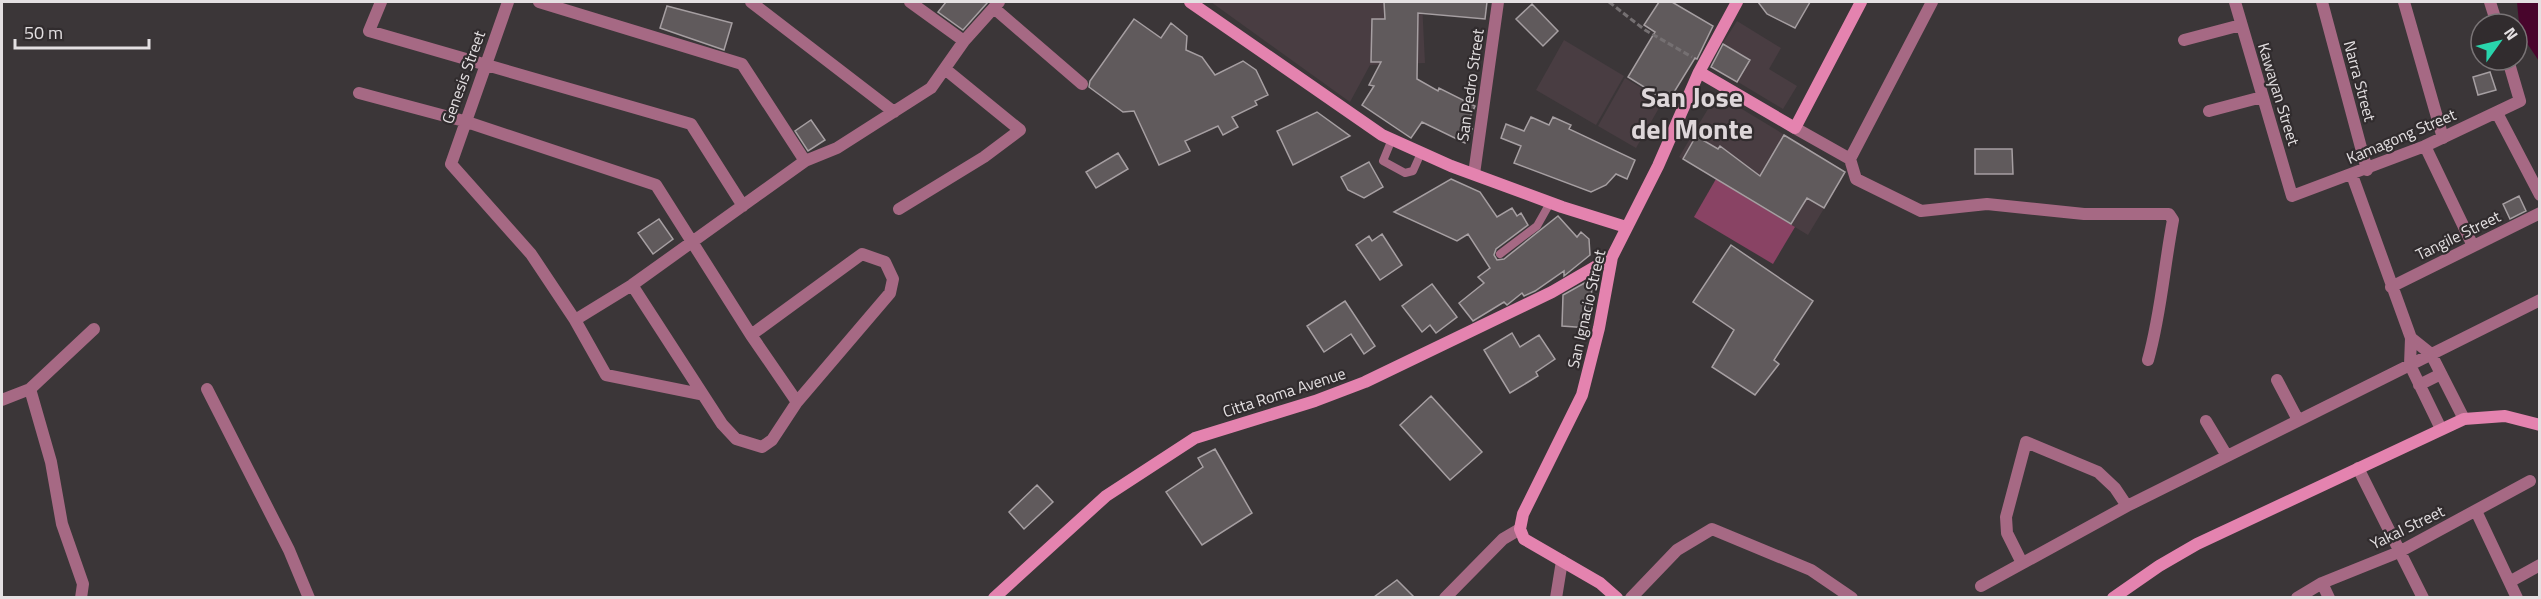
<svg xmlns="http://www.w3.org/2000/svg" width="2541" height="599" font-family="'Titillium Web',sans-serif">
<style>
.built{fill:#493d42}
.green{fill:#894364}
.water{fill:#48052c}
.building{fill:#605a5c;stroke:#a69fa2;stroke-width:1.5}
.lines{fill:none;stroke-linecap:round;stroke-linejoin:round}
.path{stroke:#757072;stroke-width:3;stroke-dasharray:6 3;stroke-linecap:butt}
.lane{stroke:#a66984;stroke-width:8}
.street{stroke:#a66984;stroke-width:12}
.secondary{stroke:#e483af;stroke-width:12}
.labels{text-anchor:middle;stroke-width:4.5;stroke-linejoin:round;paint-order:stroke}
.street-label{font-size:16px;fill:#e4e0e2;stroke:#312c2e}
.town-label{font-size:28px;font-weight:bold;fill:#ded7da;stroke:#312c2e}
</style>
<rect width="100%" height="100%" fill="#3b3638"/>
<!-- built -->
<path class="built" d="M1211,2H1422L1425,63L1370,65L1350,102Z
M1737,21L1781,48L1769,69L1797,86L1783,109L1738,82L1751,60L1723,43Z
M1564,40L1624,76L1596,125L1536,90Z
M1625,78L1663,101L1636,148L1598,126Z
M1717,94L1846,172L1808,235L1679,157Z"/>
<!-- green -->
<path class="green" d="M1716,179L1795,227L1773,264L1694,217Z"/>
<!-- water -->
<path class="water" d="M2517,2H2539V61L2520,33Z"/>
<!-- building -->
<path class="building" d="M946,2H988L963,30L938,12Z
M1384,2H1487L1485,19L1418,13L1417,79L1438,91L1439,88L1475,106L1466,127L1472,129L1465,143L1422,122L1411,138L1362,105L1374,86L1369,85L1381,62H1371L1372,19H1385Z
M1659,2H1672L1713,26L1697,59L1695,58L1668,102L1628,77L1655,32L1644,25Z
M1758,2H1810L1795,28L1767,14Z
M1532,4L1558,31L1543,46L1516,19Z
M667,6L732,23L724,50L660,28Z
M1134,19L1161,38L1171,23L1187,36L1186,50L1202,57L1215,75L1243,61L1256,70L1268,95L1255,101L1257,105L1232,117L1238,127L1223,135L1218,126L1185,141L1190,151L1159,165L1134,111L1123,112L1089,87L1090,81Z
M1723,44L1750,60L1737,82L1711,67Z
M2490,72L2496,90L2478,95L2473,77Z
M1317,112L1350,136L1293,165L1277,131Z
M1531,117L1549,125L1553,117L1571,125L1569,129L1635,160L1627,179L1616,174L1606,185L1591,192L1514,163L1521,146L1501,138L1506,124L1524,131Z
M811,120L825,140L808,151L795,131Z
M1784,135L1845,172L1824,208L1807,198L1791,224L1683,159L1696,136L1718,149L1720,146L1760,176Z
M1975,149H2012L2013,174H1975Z
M1118,153L1128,169L1096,188L1086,172Z
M1369,162L1383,187L1364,198L1348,190L1341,177Z
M1451,179L1480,192L1497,217L1512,208L1517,216L1521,213L1528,225L1496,249L1494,255L1497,260L1504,259L1558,216L1577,237L1581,232L1589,239L1590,255L1564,276V271L1535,291L1524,296L1522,293L1507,305L1504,302L1473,321L1459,303L1484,283L1478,277L1490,268L1468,234L1457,241L1394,212Z
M2519,196L2526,211L2510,219L2503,204Z
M659,219L673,239L653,254L638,233Z
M1382,234L1402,265L1380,280L1356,245L1369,236L1372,241Z
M1731,245L1813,301L1774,360L1779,364L1755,395L1712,367L1734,330L1693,302Z
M1588,281L1592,286L1589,328L1562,326L1563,295Z
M1432,284L1457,317L1436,333L1430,325L1422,332L1402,306Z
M1345,301L1375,346L1364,354L1351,334L1324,352L1307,326Z
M1512,333L1520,347L1539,335L1555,359L1536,372L1538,376L1510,393L1484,350Z
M1431,396L1482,452L1450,480L1400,425Z
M1215,449L1252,513L1202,545L1166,492L1203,467L1198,458Z
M1037,485L1053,502L1024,529L1009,512Z
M1397,580L1414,597H1374Z"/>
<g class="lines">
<!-- path -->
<path class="path" d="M1609,2L1645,30L1692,57"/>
<!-- lane -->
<path class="lane" d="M1392,139L1383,161L1405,173L1413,171L1421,153
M1500,254L1537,226L1550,203"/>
<!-- street -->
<path class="street" d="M381,2L369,31L691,124L743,206
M508,2L451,164L531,254L575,320L606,375L700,394
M539,2L742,64L805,161
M751,2L894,112
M910,2L964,41
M2235,2L2292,196L2425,146L2520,101L2508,60
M2322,2L2367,170
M2404,2L2443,138
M2490,2L2497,24
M995,9L1082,84
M2184,40L2241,25
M359,93L464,121L656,185L751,335L797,402
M2209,111L2262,97
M2497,113L2540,195
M1795,128L1850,159
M2425,146L2473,246
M1850,159L1856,179L1921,211L1987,204L2084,214H2169L2173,220C2164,267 2161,314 2148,360
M1850,159L1932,2
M1474,174L1498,2
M2352,175L2411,338L2410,365L2441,429
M899,209L984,157L1020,130L945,69
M632,285L722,424L736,439L762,447L772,440L797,402L890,293L893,279L885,262L862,254L751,335
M2391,287L2540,213
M575,320L632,285L805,161L837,148L931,88L964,41L999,2
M2411,338L2431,354L2464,419
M2277,380L2298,420
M2419,385L2441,374
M30,389L51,462L62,524L83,584L81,598
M207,389L289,550L309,598
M2,400L30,389L94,329
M2206,421L2227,456
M2358,468L2423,598
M2476,511L2517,598
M2022,563L2007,533L2006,517L2026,442L2098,472L2115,488L2127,506
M2511,581L2540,565
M2322,583L2329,598
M1981,586L2127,506L2540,300
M1445,598L1503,539L1520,529
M1556,598L1562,561
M1631,598L1677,550L1712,529L1811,570L1852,598
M2297,598L2322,583L2399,552L2530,481"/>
<!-- secondary -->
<path class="secondary" d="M1190,2L1382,135L1451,166L1562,207L1626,227
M1699,72L1795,128L1861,2
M994,598L1106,496L1195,438L1315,401L1365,382L1552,292L1612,257
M1617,598L1600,583L1524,539L1520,529L1523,514L1582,395L1599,328L1612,257L1658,166L1699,72L1737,2
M2113,598L2159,566L2197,544L2464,419L2505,416L2540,425"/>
</g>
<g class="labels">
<!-- street labels -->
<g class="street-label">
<text transform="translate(463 77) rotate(-70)" y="6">Genesis Street</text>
<text transform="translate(2360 81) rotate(75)" y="6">Narra Street</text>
<text transform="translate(1470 85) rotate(-82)" y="6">San Pedro Street</text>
<text transform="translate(2279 94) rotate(73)" y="6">Kawayan Street</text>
<text transform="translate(2401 136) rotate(-23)" y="6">Kamagong Street</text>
<text transform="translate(2458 235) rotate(-26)" y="6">Tangile Street</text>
<text transform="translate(1586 309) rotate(-77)" y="6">San Ignacio Street</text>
<text transform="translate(1284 392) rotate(-18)" y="6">Citta Roma Avenue</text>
<text transform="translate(2407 527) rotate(-26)" y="6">Yakal Street</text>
</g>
<!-- town labels -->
<g class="town-label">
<text x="1692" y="107">San Jose<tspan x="1692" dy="32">del Monte</tspan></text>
</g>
</g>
<!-- border -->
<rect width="2541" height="599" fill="none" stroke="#e4e0e2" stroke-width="6"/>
<!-- north arrow -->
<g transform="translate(2499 42) rotate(56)"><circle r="28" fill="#312c2e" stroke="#797476" stroke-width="1.5"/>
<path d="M0-4.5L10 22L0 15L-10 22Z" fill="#29d5ac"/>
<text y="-9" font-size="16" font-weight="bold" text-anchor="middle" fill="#e4e0e2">N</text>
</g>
<!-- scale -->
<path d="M15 39v9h134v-9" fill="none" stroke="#e4e0e2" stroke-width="3"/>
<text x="24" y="39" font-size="18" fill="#e4e0e2" stroke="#312c2e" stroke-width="4.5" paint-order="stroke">50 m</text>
</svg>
